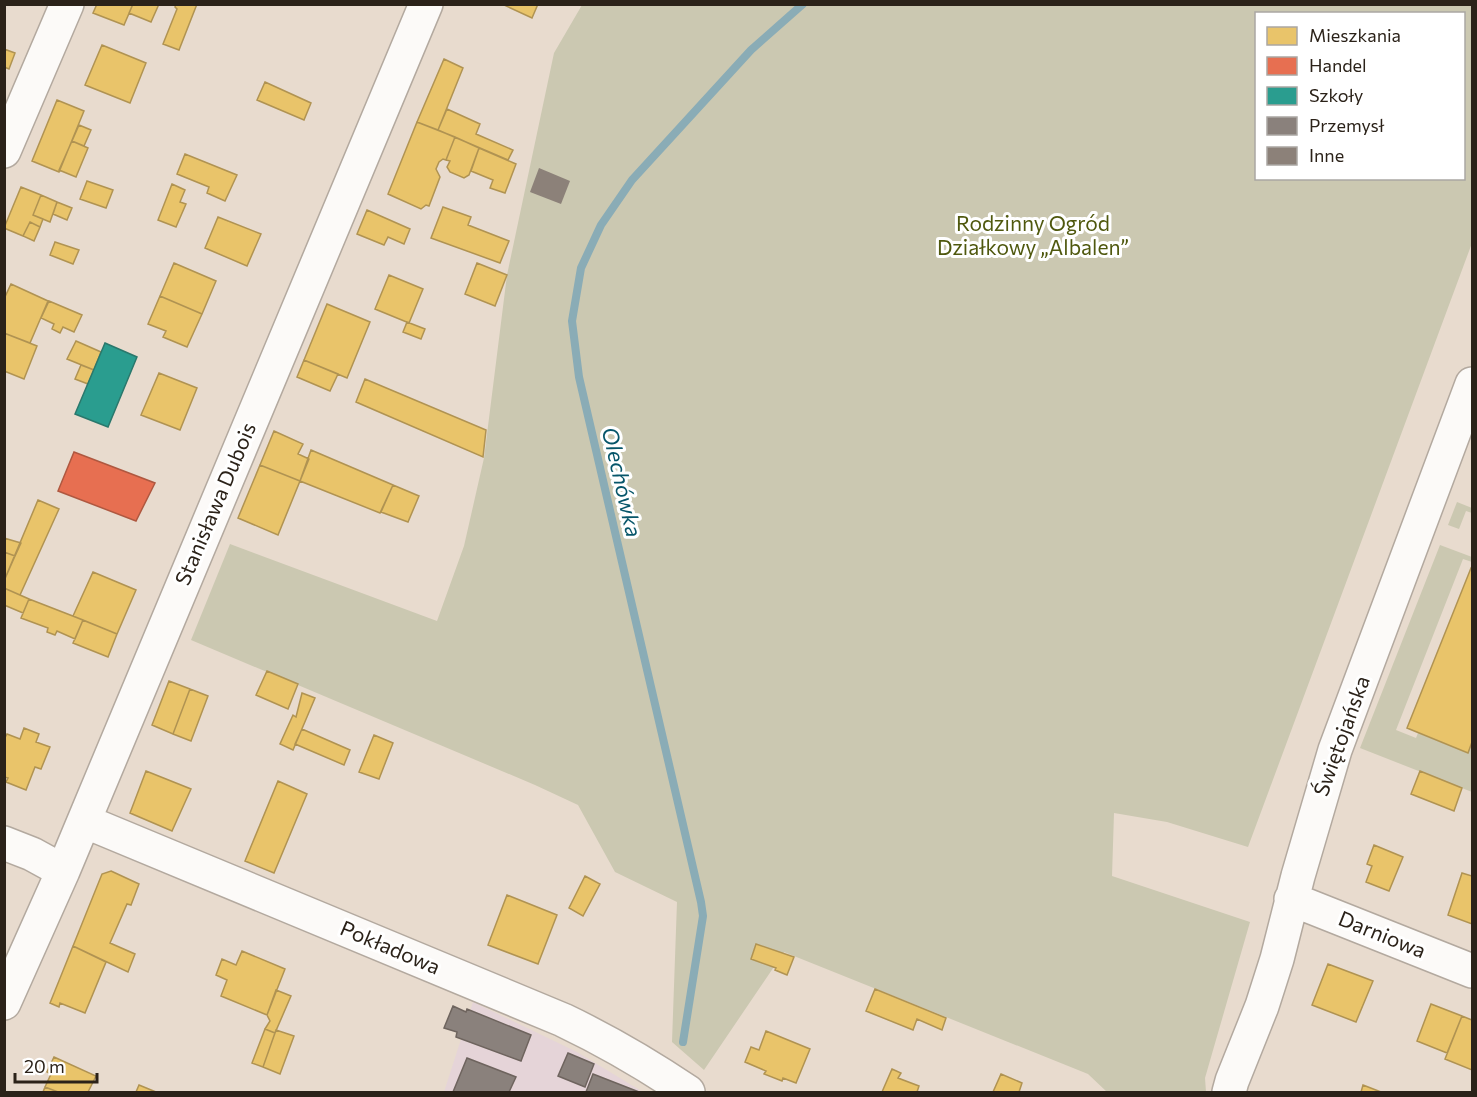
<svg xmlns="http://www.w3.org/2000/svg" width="1477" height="1097" font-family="Commissioner,sans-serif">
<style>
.industrial{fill:#e5d4d8}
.green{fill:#cbc8b1;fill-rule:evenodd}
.homes{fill:#e9c46a;stroke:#b09352;stroke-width:1.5}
.shops{fill:#e76f51;stroke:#af5840;stroke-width:1.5}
.schools{fill:#2a9d8f;stroke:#2a786c;stroke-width:1.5}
.industry{fill:#8a817c;stroke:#6e645e;stroke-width:1.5}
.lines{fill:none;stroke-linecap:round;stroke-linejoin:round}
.stream{stroke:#8aacb6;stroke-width:8}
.building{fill:#8c8179}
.minor-casing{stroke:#b3a99f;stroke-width:36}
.minor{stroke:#fcfaf8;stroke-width:33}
.labels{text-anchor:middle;stroke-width:6;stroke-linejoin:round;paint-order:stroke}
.park-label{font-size:21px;fill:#4f580e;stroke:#fff}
.street-label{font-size:21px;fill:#2b2219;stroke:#fff}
.water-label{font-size:22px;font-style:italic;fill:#07566a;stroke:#fff}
</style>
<rect width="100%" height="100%" fill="#e8dbce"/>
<!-- industrial -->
<path class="industrial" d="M473,1002L577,1052L643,1092H444Z"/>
<!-- green -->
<path class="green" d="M582,5H1472V243L1248,847L1167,822L1114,813L1112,876L1250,922L1205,1078L1206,1092H1107L1088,1074L784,952L704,1070L672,1042L677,902L615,872L578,805L535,785L191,640L230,544L437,621L464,546L484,458L507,275L554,53ZM1256,14H1464V178H1256Z
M1457,502L1472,508V513L1466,511L1459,529L1448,525Z
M1440,545L1472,557V562L1463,559L1396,730L1416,738L1418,733L1468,753L1472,742V792L1360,748Z"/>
<!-- homes -->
<path class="homes" d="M97,4H133L124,25L93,13Z
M133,4H159L151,22L129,13Z
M176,4H197L179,50L163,44L177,9L175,7Z
M502,4H538L532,18Z
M102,45L146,63L130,103L85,85Z
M4,49L15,53L9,69L4,67Z
M444,59L463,68L438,130L417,122Z
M265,82L311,103L304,120L257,100Z
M57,100L84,111L59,172L32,161Z
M447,109L480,124L476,134L513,150L508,160L438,130Z
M417,122L455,137L446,160L443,159L439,162L436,169L440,177L429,206L426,205L421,209L388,194Z
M79,125L91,130L84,146L72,141Z
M455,137L479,148L469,175L464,178L450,172L447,167L450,161L446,160Z
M72,141L88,148L76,177L59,170Z
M479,148L516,164L505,193L490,188L493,180L471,171Z
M185,154L237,175L225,201L207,193L209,187L177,174Z
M87,181L113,190L106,208L80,199Z
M172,184L185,190L180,202L186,204L176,227L158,220Z
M21,187L41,195L33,215L43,219L40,227L30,222L23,236L4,228Z
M41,195L57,202L50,222L33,215Z
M57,202L72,208L67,220L53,214Z
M443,207L471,217L468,225L509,241L500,263L431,238Z
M367,210L410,229L404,244L388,237L384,245L357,234Z
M218,217L261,234L247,266L205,248Z
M30,222L40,227L34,241L23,236Z
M55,242L79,250L73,264L50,255Z
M174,263L216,281L202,314L160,296Z
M477,263L507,275L495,306L465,294Z
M389,275L423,289L409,323L375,309Z
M11,284L48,301L30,343L4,333V299Z
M160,296L202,314L187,347L163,337L166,331L148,324Z
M49,301L82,315L74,332L63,327L60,333L52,329L54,324L41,318Z
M327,304L370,322L347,378L304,360Z
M407,322L425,329L421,339L403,332Z
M4,333L37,346L24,379L4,371Z
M76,341L101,352L94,370L67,359Z
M304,360L338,374L330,391L297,377Z
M81,365L94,370L88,384L75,379Z
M159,373L197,388L180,430L141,415Z
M365,379L486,430L483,457L356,402Z
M274,431L303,444L298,454L309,459L300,481L260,465Z
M311,450L393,485L380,513L300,481Z
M260,465L300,481L278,535L238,518Z
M393,485L419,496L408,522L381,512Z
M38,500L59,509L20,595L4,588V581Z
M4,538L21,543L15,556L4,552Z
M4,552L15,556L4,581Z
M1471,568L1472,569V742L1468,753L1407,728Z
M93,572L136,590L117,634L73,616Z
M4,588L29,599L23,613L4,605Z
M29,599L83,620L75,639L57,631L55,635L47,632L48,628L21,618Z
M83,620L117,634L108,657L73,643Z
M267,671L298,684L288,709L256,695Z
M169,681L190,689L173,734L152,725Z
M190,689L208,696L191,741L173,734Z
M302,693L315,698L293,750L280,744L293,715L296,717Z
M24,728L39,734L36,742L50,747L41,769L35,767L26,790L6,782L8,778L4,777V739L7,734L20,739Z
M302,729L350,750L344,765L295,744Z
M374,735L393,743L379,779L359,772Z
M146,771L191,789L172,831L130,813Z
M1420,771L1462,788L1454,811L1411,794Z
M278,781L307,794L274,873L245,861Z
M1374,845L1403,857L1389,891L1366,882L1372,866L1367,864Z
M111,871L139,884L131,905L127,904L110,943L135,954L128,972L73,946L102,874Z
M1462,873L1472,876V924L1448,915Z
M585,876L600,884L583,916L569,908Z
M507,895L557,915L538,964L488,945Z
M756,944L794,957L787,975L775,970L776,968L751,959Z
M73,946L106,962L85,1013L60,1003L59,1007L50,1003Z
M242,951L285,969L267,1015L221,996L227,980L216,975L222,959L236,965Z
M1328,964L1373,981L1356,1022L1312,1005Z
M875,989L946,1018L942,1030L917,1019L913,1030L866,1011Z
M276,990L291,996L275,1033L265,1029L270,1021L267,1015Z
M1431,1004L1462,1016L1447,1053L1417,1041Z
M1462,1016L1472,1020V1070L1445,1059Z
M265,1029L275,1033L263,1067L252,1063Z
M276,1030L294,1036L280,1074L263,1067Z
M766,1031L810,1049L796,1083L783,1078L782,1081L764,1074L766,1071L745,1062L751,1047L759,1050Z
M54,1057L96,1076L88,1092H58L45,1087L51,1074L47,1072Z
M892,1069L901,1073L898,1078L919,1086L917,1092H882Z
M1001,1074L1022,1083L1019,1092H993Z
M139,1085L156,1092H136Z
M1363,1085L1381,1092H1361Z
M45,1087L58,1092H43Z"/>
<!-- shops -->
<path class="shops" d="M74,452L155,483L136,521L58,491Z"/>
<!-- schools -->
<path class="schools" d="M105,343L137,357L108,427L75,414Z"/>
<!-- industry -->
<path class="industry" d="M453,1006L466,1012L467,1009L531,1035L521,1061L456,1037L457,1032L444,1028Z
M568,1053L594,1064L585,1087L558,1076Z
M467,1058L516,1077L509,1092H453Z
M593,1074L639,1092H586Z"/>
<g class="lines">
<!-- stream -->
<path class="stream" d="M683,1042L703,916L701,902L579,377L572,321L581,268L601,225L632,180L751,50L803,4"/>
</g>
<!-- building -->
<path class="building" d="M539,168L570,181L561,204L530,192Z"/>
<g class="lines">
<!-- minor casing -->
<g class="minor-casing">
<path id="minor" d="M4,151L67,4
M84,821L563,1020C607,1041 648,1065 688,1092
M4,843L32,854L63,871
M1291,899L1472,971
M4,1003L63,871L426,4
M1229,1092L1232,1081L1262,1006L1277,959L1298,876L1335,750L1472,384"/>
</g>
<!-- minor -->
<use href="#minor" class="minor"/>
</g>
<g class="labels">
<!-- park labels -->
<g class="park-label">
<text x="1033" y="231">Rodzinny Ogród<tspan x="1033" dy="24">Działkowy „Albalen”</tspan></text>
</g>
<!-- street labels -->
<g class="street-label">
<text transform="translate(216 504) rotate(-67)" y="7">Stanisława Dubois</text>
<text transform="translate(1342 736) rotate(-70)" y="7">Świętojańska</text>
<text transform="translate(1382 935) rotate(22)" y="7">Darniowa</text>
<text transform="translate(390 948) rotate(23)" y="7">Pokładowa</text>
</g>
<!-- water labels -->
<g class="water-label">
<text transform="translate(622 482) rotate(77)" y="8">Olechówka</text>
</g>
</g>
<!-- border -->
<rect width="1477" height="1097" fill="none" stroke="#2b2219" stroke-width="12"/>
<!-- legend -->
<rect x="1255" y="12" width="210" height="168" fill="#ffffff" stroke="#aaa7a3" stroke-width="1.5"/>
<rect x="1267" y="27" width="30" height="18" fill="#e9c46a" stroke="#aaa7a3" stroke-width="1.5"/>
<text x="1309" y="42" font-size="18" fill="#2b2219">Mieszkania</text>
<rect x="1267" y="57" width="30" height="18" fill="#e76f51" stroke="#aaa7a3" stroke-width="1.5"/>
<text x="1309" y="72" font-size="18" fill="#2b2219">Handel</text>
<rect x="1267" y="87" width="30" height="18" fill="#2a9d8f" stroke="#aaa7a3" stroke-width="1.5"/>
<text x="1309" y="102" font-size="18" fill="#2b2219">Szkoły</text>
<rect x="1267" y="117" width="30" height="18" fill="#8a817c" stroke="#aaa7a3" stroke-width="1.5"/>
<text x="1309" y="132" font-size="18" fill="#2b2219">Przemysł</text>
<rect x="1267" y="147" width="30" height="18" fill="#8c8179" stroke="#aaa7a3" stroke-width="1.5"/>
<text x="1309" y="162" font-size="18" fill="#2b2219">Inne</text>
<!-- scale -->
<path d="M15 1073v9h82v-9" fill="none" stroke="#2b2219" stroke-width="3"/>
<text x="24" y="1073" font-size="18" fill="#2b2219" stroke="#ffffff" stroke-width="4.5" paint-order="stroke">20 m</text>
</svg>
